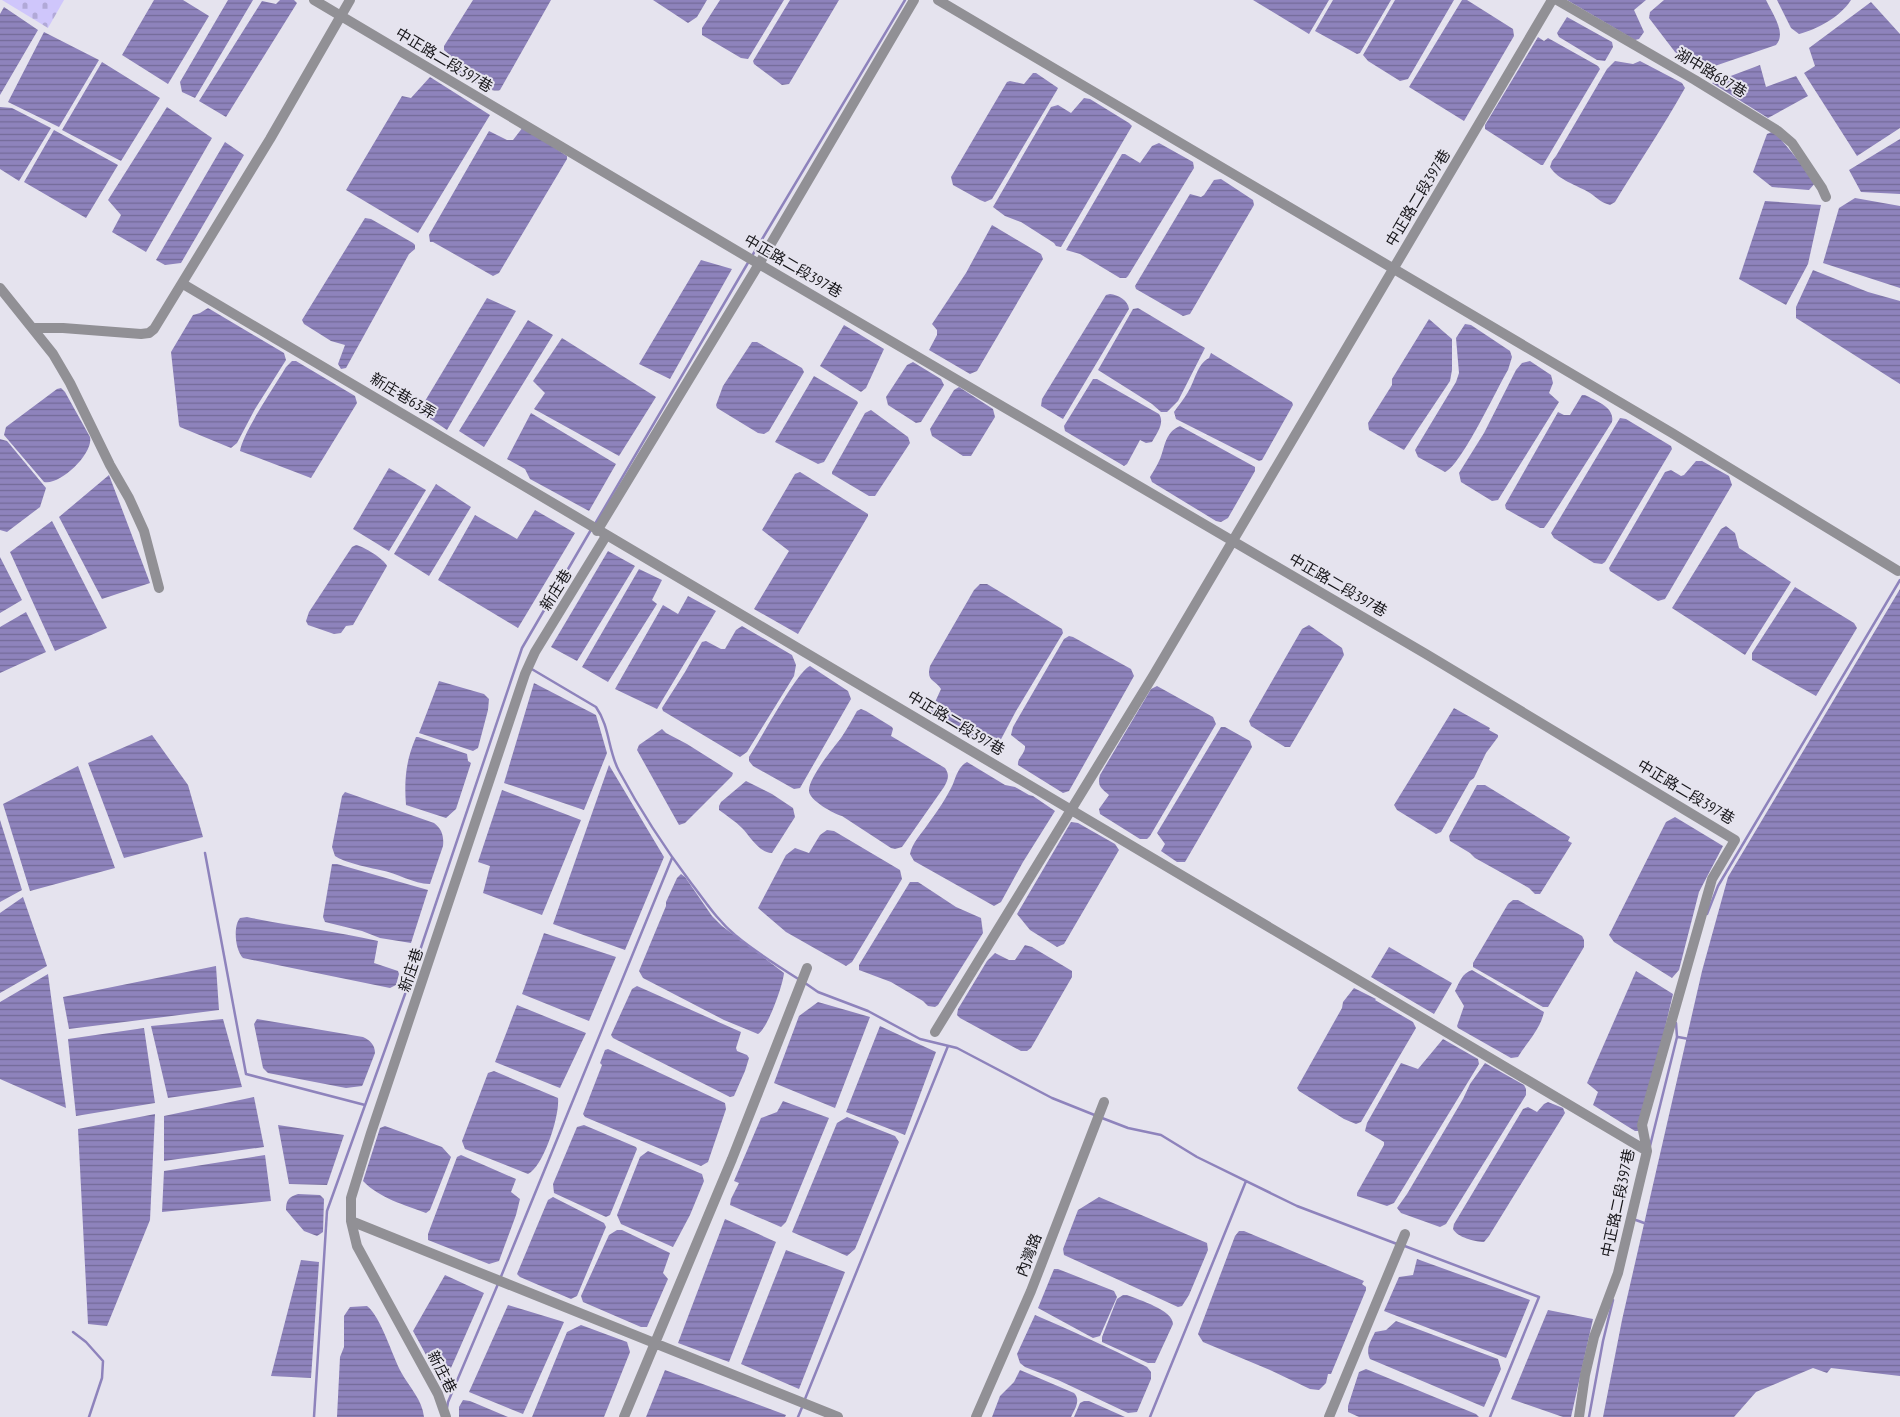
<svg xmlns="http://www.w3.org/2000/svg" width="1900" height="1417" font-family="'PT Sans Narrow','Noto Sans TC',sans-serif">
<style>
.cemetery{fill:url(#cemetery-stones)}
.water{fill:url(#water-rules)}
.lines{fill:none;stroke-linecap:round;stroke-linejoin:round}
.stream{stroke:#8e83bc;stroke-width:2.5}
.minor{stroke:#919095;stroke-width:10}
.labels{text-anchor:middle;stroke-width:4;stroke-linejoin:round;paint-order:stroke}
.street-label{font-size:15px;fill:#161519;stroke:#e5e3ee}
</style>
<defs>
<pattern id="cemetery-stones" width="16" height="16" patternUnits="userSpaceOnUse" patternTransform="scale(1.25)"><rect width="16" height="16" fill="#cfc6fb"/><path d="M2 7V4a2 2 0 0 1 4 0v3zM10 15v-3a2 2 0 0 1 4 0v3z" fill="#b1a9d7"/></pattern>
<pattern id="water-rules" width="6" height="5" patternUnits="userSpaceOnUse" patternTransform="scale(1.25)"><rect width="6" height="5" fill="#8e83bc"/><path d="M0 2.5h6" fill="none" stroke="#736a98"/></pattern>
</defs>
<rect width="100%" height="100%" fill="#e5e3ee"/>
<!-- cemetery -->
<path class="cemetery" d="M2,0H64L48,28Z"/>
<!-- water -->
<path class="water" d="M154,0H183L209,16L168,84L122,55Z
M228,0H253L195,98L182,92L180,82Z
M280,0H294L297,3L226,117L199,101L262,1L276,4Z
M473,0H551L500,90C490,94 464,76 454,71L455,60L444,50V46Z
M653,0H707L697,17L688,23Z
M720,0H784L748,59L741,58L702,35V28Z
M790,0H839L789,84L782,85L754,64L753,61Z
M1253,0H1329L1309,34Z
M1333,0H1391L1360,53L1357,54L1315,31Z
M1395,0H1454L1408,79L1400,81L1368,61L1363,55Z
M1462,0H1467L1513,29L1514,36L1464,121L1409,87Z
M1567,0H1646L1634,10L1644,32L1639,39L1635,40Z
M1664,0H1766C1772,13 1787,33 1776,45L1706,69L1700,62L1690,61L1675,52L1649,18L1650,12Z
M1777,0H1851C1840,17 1818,29 1799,34L1791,28Z
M1871,2L1900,34V128L1857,156L1804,73L1815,66L1809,48Z
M4,7L38,30L0,95V14Z
M1567,17L1612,42L1613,47L1605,61L1597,60L1559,37L1557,33Z
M44,32L99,60L59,127L8,102Z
M1538,37L1544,41L1548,38L1598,66L1600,69L1543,165H1541L1485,129V125Z
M1615,61L1633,64L1640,61L1682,83L1685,88C1663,127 1638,164 1615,202L1610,205C1602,203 1597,198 1590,193C1577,185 1558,180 1550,167L1552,161L1556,156L1607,69Z
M102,62L160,98L121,161L62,130Z
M1760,65L1766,87L1796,76L1808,96L1768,118L1712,83Z
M1033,73H1036L1058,88L1057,90L992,199L985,202L980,200L953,185L951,177L1007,82L1010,81L1024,84Z
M430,77L490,115L418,233L346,190L402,96L411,98Z
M1084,98L1090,99L1129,123L1132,126L1061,247L1056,246L1054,243L1021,222L1005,216L993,207L1051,107L1058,105L1071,113Z
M0,107L12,108L51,128L19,181L0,169Z
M167,107L212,138L146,252L112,232L121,215L108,200Z
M523,127L567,156V159L499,273L493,276L433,242H430L429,235L489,131L507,140H513Z
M54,130L118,165L86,218L24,182Z
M1774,131L1816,182L1809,190L1772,187L1753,172L1767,134Z
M1900,139V194L1861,192L1849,170Z
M225,142L244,155L181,263L165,265L156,260Z
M1159,143L1193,162L1194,168L1128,276L1126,278H1120L1080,254L1066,250L1122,154H1125L1140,163L1152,146Z
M1221,179L1253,200L1254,205L1190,314L1183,316L1136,289L1135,286L1190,194L1201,197L1204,195L1214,180Z
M1855,198L1900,206V288L1823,263L1839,208Z
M1765,201L1821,205L1808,264L1786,305L1739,279Z
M365,218L371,219L413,243L415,245V249L409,254L346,368L341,369L338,364L345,345L331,341L304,324L302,320Z
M992,225L1041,254L1043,259L977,371L970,374L929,350L937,335V330L932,324L966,273Z
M701,260L732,269L670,379L639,364Z
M1813,270L1868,292L1900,301V384L1796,318V307Z
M1110,294C1118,295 1128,300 1129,309L1063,419L1041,406L1042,399L1106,295Z
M487,298L516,311L447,430L419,411Z
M208,308L284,353L286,360L255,409L237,443L231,448L180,427L179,425L171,352L193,315L200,313Z
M1138,308L1205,348L1178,401L1167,412H1161L1152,404L1098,370L1133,309Z
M1429,319L1452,339V370L1450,381L1404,450L1369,430L1368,423L1392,385V379Z
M528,320L553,335L484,447L459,431Z
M1465,324L1471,325L1510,351L1512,357L1508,370C1497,388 1461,466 1445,472L1418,457L1415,450L1456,382L1459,373L1456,338Z
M844,325L884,349L866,388L861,392L820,366Z
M562,338L656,397L619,456L534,409L545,393L533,381Z
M752,342H757L802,368L804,372L769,431L764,434L758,433L717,408L716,405L723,386Z
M1211,353L1292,402L1293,405L1262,460L1259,461L1176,419L1174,412C1178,406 1184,399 1188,392C1195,381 1197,364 1209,358Z
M292,361H296L355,396L357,403L311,478L240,451C243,432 275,386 286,367Z
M1530,361L1551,375L1553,383L1549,393L1559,402L1498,500L1492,501L1461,482L1459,473L1484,433L1516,370L1522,363Z
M913,362L941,379L944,385L921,422L916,423L888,405L886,397L907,365Z
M814,376L857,401L858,403L824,462L818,464L775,442Z
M1093,379H1097L1159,414C1165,423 1157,433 1152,442L1146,443L1140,440L1127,464L1124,466L1065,431L1064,426Z
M959,387L993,409L995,417L971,456H963L932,436L930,429L954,390Z
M61,388L65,392L90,437C94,453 60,486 44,482L4,435L6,427L57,389Z
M1582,395H1585C1596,401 1615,407 1612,422L1549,521L1544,528H1540L1506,509L1505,505L1558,412L1564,415H1570Z
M871,410L908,437L910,443L875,496H869L832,474V472L865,413Z
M531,413L616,464L589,511L530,479L525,469L507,459Z
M1620,418L1626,419L1671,446L1672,449L1605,562L1602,564L1594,563L1554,538L1551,533Z
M1180,426L1255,467V471L1228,518L1221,522L1216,521L1152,482L1150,477C1153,472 1157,466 1160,459C1165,447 1165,432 1180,426Z
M0,439L7,441L46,488L40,507L7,532L0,530Z
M1696,461H1702L1729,476L1732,485L1665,599L1658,601L1610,571L1609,568L1665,472L1671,470L1681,476L1684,475Z
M389,468L426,490L389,551L353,529Z
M800,472L868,514V516L798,634L754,609L789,551L762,530L795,474Z
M109,475L150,583L102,599L59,517Z
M436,484L471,507L429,576L394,554Z
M535,510L575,533L518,628L438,580L475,515L517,539Z
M52,521L107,628L55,651L10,552Z
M1726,526L1735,533L1739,548L1791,582L1745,655L1672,608L1721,529Z
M356,545C363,546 384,559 387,566L353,625L346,626L341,633L334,634L308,625L306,621L309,612L352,547Z
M608,551L635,566L577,661L551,647Z
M0,557L22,600L0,613Z
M639,569L662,580L652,600L657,604L608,682L582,667Z
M980,584H987L1062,629L1063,633L1016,711L999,743L992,748L935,717L931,711L941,689C935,679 926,682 930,666L974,590Z
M1795,587L1854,623L1857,628L1816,696L1752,660V653Z
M1900,589V1376L1831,1368L1827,1373L1813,1368L1756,1392L1734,1417H1603L1622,1320L1702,971L1728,877Z
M688,596L716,611L657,709L615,689L663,605L678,614Z
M26,612L46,652L0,673V627Z
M1309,625L1342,648L1344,655L1290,747H1285L1251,726L1249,721L1302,629Z
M742,626L792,655L796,665L794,676L747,752L740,757L663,711L662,708L685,672L702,642L706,641L721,649H725L736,630Z
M1069,636L1073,637L1131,669L1134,676L1069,791L1063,793L1018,765C1017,758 1026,753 1025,746L1011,735L1013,727L1064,639Z
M810,666L848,691L851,699L800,788L794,789L753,766L749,761V757C759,742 798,670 810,666Z
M439,681L484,694L489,699L488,710L478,748L473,751L419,733Z
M534,683L596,715L607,753L584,810L504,783Z
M1157,686L1213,717L1216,724L1150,836L1147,839H1140L1100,814L1099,809L1109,795C1101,788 1097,786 1100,775L1151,689Z
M1454,708L1490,728L1489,730L1498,735V737L1486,753L1474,778L1470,781L1441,832L1436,834L1397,810L1394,805Z
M861,709L866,711L892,727L893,729L891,736L945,768C950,775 948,780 944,787L902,847L895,849L891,848L842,816C834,814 809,800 809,791C808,779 833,748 841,738C847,729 852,720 857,711Z
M1221,727H1225L1250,741L1252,747L1185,862H1177L1161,851L1165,844L1157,833Z
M662,729L666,733L687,744L733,773L732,776L685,823L679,825L637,750L639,745Z
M152,735L188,785L203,837L124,858L88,763Z
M416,737H418L467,754L468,761L471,763L456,809L446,818L406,805C404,780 406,760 416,737Z
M967,762L1005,785L1015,787L1029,795L1033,796L1055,811L1023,862L1001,902L994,906L914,861L910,854C912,843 922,833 928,824C937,812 947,797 953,784C956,776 959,766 967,762Z
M609,765L664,857L625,950L553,924Z
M78,766L115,868L30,891L3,804Z
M746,781L772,794L793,808L795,817L772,853C759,853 750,836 742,828C735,821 727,816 719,810V806L721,802Z
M1477,785H1485L1570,837L1568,841L1572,843L1540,894H1535L1529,888L1475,858L1470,853L1450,841L1449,836Z
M502,790L581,820L542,915L483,893L490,866L478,862Z
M345,792L434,823C442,829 444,836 443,846L430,884C413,884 398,873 380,870C370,868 343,862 335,856L332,847L342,796Z
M1675,817L1723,846L1699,892L1679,970L1672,978L1614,942L1609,935L1666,822Z
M0,820L22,890L0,902Z
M1071,822L1078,823L1115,844L1119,850L1064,944L1057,947L1030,930L1017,914Z
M827,830L834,831L900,870L902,879L852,962L846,966L786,932L758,908L786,855L795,848L809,853L820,835Z
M332,864H337L428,890L411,943L380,938L362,931L325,922L323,917Z
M681,874L685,877L712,916L722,926L784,973C783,985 768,1028 758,1034L724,1020L643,978L639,971L666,906V902L677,878Z
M910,882H918L956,907L981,918L983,933L938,1005L935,1007L928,1006L923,1001L891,982L859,970V965Z
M23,897L47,966L0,993V913Z
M1513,900H1518L1582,936L1584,940V947L1548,1007H1543L1473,967V963L1508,904Z
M247,917C291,926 335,931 378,941L374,963L398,971L399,974L396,985L390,988L243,958C235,950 233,926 240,918Z
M544,933L616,957L589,1021L522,994Z
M1025,945L1032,947L1072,971V977L1031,1048L1027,1051H1021L960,1018L957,1015L958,1009L987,961L995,953L1009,960H1015Z
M1389,947L1452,983L1434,1014L1371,977Z
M216,966L219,1010L69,1029L63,997Z
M1472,970L1544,1012C1540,1030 1527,1042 1518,1057L1511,1058L1458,1028L1457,1026L1464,1006L1455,991C1459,983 1462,973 1472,970Z
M1636,971L1673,994L1642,1125L1638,1131H1635L1593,1105L1598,1092L1587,1083Z
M48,974L66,1108L0,1079V1002Z
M637,986L741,1032L736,1048L737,1051L747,1055L749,1058L745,1071L734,1096L730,1097L613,1038L611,1035L632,989Z
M1354,988L1376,999L1375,1000L1413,1022L1416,1028L1361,1122L1356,1124L1344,1119L1299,1091L1297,1088L1342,1008L1343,1002Z
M818,1002L870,1017L835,1108L774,1083L799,1016Z
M517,1005L586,1033L560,1088L495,1062Z
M223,1019L242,1087L168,1098L151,1026Z
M257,1019L363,1037C370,1040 375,1045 375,1053L363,1084L362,1086L346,1088L268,1073L263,1068L254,1024Z
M880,1026L936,1052L905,1135L846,1112Z
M144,1028L155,1103L76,1116L68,1039Z
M1443,1039L1478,1059L1479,1064L1394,1203L1387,1206L1357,1196V1193L1384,1145V1142L1365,1131L1367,1123L1401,1063L1418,1069Z
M608,1049L725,1103L726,1109L708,1162L701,1166L696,1164L585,1117L583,1114L602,1065L600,1063L605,1050Z
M1485,1063L1524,1085L1526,1089V1095L1446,1224L1440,1227L1401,1213L1397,1208L1407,1194L1463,1099L1470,1084Z
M494,1071L558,1098C560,1115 544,1166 528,1174L465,1149L462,1141L488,1073Z
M254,1097L264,1147L164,1161V1116Z
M783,1101L829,1118L786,1222L781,1227L730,1205L731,1199L739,1183L734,1181L761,1118L777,1112Z
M1548,1102L1563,1108L1565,1113L1489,1236L1484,1242C1475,1242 1457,1237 1453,1229L1454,1224L1523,1109L1528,1107L1537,1112L1544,1104Z
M155,1114L150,1220L107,1326L88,1324L78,1129Z
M847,1117L895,1136L899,1142L855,1249L847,1256L792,1232L837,1123Z
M278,1125L344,1135L327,1185L289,1184Z
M584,1125L636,1147L637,1149L610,1215L606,1217L554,1193L553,1184L577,1127Z
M385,1126L442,1147L451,1157L430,1210L426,1213C405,1205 379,1198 363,1181L380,1128Z
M648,1151L702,1174L704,1181L690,1215L673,1247L621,1224L617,1215L640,1157Z
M265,1155L271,1201L162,1212L164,1171Z
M461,1155L516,1179L511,1192L520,1199L516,1215L499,1261L489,1264L428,1240V1234L457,1157Z
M298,1194L320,1195L324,1199L323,1232L317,1236L304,1231L286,1210C286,1201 288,1197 298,1194Z
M553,1197L604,1223L606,1227L577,1296L571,1299L520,1277L517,1274L548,1200Z
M1099,1197L1207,1243L1208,1250L1189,1295L1182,1306L1178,1307L1064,1255L1063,1249L1078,1210Z
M725,1219L776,1242L729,1362L678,1343Z
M617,1230H622L670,1253L663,1273L668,1279L647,1327H641L583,1302L581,1296L609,1235Z
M1239,1231H1244L1364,1281L1362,1284L1366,1287V1290L1331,1374H1328L1326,1383L1319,1390L1310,1389L1270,1370L1203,1342L1198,1334L1235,1236Z
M786,1250L845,1272L799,1389L741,1364Z
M1417,1259L1530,1300L1506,1358L1384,1311L1399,1277L1413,1275Z
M301,1260L319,1262L311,1378L271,1376Z
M1054,1269H1058L1114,1291L1117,1297L1100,1336L1093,1338L1038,1308Z
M445,1275L484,1293L443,1386L413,1331Z
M1123,1295H1127C1139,1300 1173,1310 1173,1324L1155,1363H1148L1102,1342V1337L1117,1299Z
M508,1305L564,1322L523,1414L469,1392Z
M367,1306C381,1317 392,1355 401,1372C409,1387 422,1399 424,1417H337L340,1357L344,1347V1316L350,1307Z
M1548,1310L1593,1319L1571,1417H1563L1511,1399Z
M1035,1315C1073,1331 1110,1348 1147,1367L1151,1372V1379L1137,1412L1128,1413L1058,1380L1025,1367L1020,1363L1017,1354Z
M1396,1321L1498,1359L1501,1369L1484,1407L1370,1359C1365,1349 1371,1341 1375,1332L1386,1330Z
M581,1325L627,1342L630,1352L604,1417H532L567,1332Z
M1366,1369L1476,1414L1479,1417H1359L1348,1412V1406L1359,1372Z
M665,1370L786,1415L785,1417H646Z
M1020,1370L1074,1393C1081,1400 1075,1409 1071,1417H992L1000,1396L1014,1382Z
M463,1400L470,1401L508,1417H459V1407Z
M1084,1401H1089L1125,1417H1074L1080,1403Z"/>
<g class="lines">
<!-- stream -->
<path class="stream" d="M752,256L905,0
M595,524L749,261
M530,668L596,707C610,727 608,751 619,771C640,810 664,847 691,883C705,901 717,920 735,935C755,952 778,966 800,980
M205,853L246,1074L365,1105
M1707,914L1718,886L1900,580
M805,983L818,992L868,1011L920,1039L957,1048L1052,1098L1097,1116
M1678,1037L1689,1039
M1102,1118L1128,1128L1161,1135L1197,1157L1297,1206L1397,1244
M1650,1146L1677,1037L1676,1023
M1633,1219L1647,1224
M1402,1245L1539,1297L1490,1417
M500,1279L672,858
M73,1332L86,1342L103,1361L102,1378L89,1417
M805,1399L948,1046
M447,1408L448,1402L498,1284
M314,1417L327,1211L409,983L522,648L592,528
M798,1417L803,1405
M1150,1417L1246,1181
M1589,1417L1603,1341L1613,1300"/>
<!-- minor -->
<path class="minor" d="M314,0L759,264L1426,654L1735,840L1712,879L1642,1125L1647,1151L1618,1273L1594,1337L1585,1375L1579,1417
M938,0L1672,433L1898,571
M1557,0L1695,80L1778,131L1792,143L1822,188L1826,197
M183,284L1647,1151
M0,288L53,354L70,383L110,465L129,498L144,531L159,588
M33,328H63L141,334L149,333L154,329L270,139L350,0
M597,531L759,264L914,0
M935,1032L1153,676L1552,0
M351,1221L838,1417
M446,1417L438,1394L357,1246L351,1221V1198L371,1133L525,674L535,652L606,536
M624,1417L732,1159L807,968
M976,1417L1031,1291L1104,1102
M1329,1417L1405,1234"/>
</g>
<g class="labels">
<!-- street labels -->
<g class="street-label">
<text transform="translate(444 60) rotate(31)" y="5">中正路二段397巷</text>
<text transform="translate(1711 73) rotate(31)" y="5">湖中路687巷</text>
<text transform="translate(1418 198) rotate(-59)" y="5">中正路二段397巷</text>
<text transform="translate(793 266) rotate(30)" y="5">中正路二段397巷</text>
<text transform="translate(403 396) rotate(31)" y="5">新庄巷63弄</text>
<text transform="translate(1338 585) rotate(30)" y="5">中正路二段397巷</text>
<text transform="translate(556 590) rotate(-58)" y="5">新庄巷</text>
<text transform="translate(956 723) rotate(31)" y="5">中正路二段397巷</text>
<text transform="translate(1686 792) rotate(31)" y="5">中正路二段397巷</text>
<text transform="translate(411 970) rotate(-71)" y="5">新庄巷</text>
<text transform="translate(1618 1203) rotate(-78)" y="5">中正路二段397巷</text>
<text transform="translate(1029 1255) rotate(-69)" y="5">內灣路</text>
<text transform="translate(442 1372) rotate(63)" y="5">新庄巷</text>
</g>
</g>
</svg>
